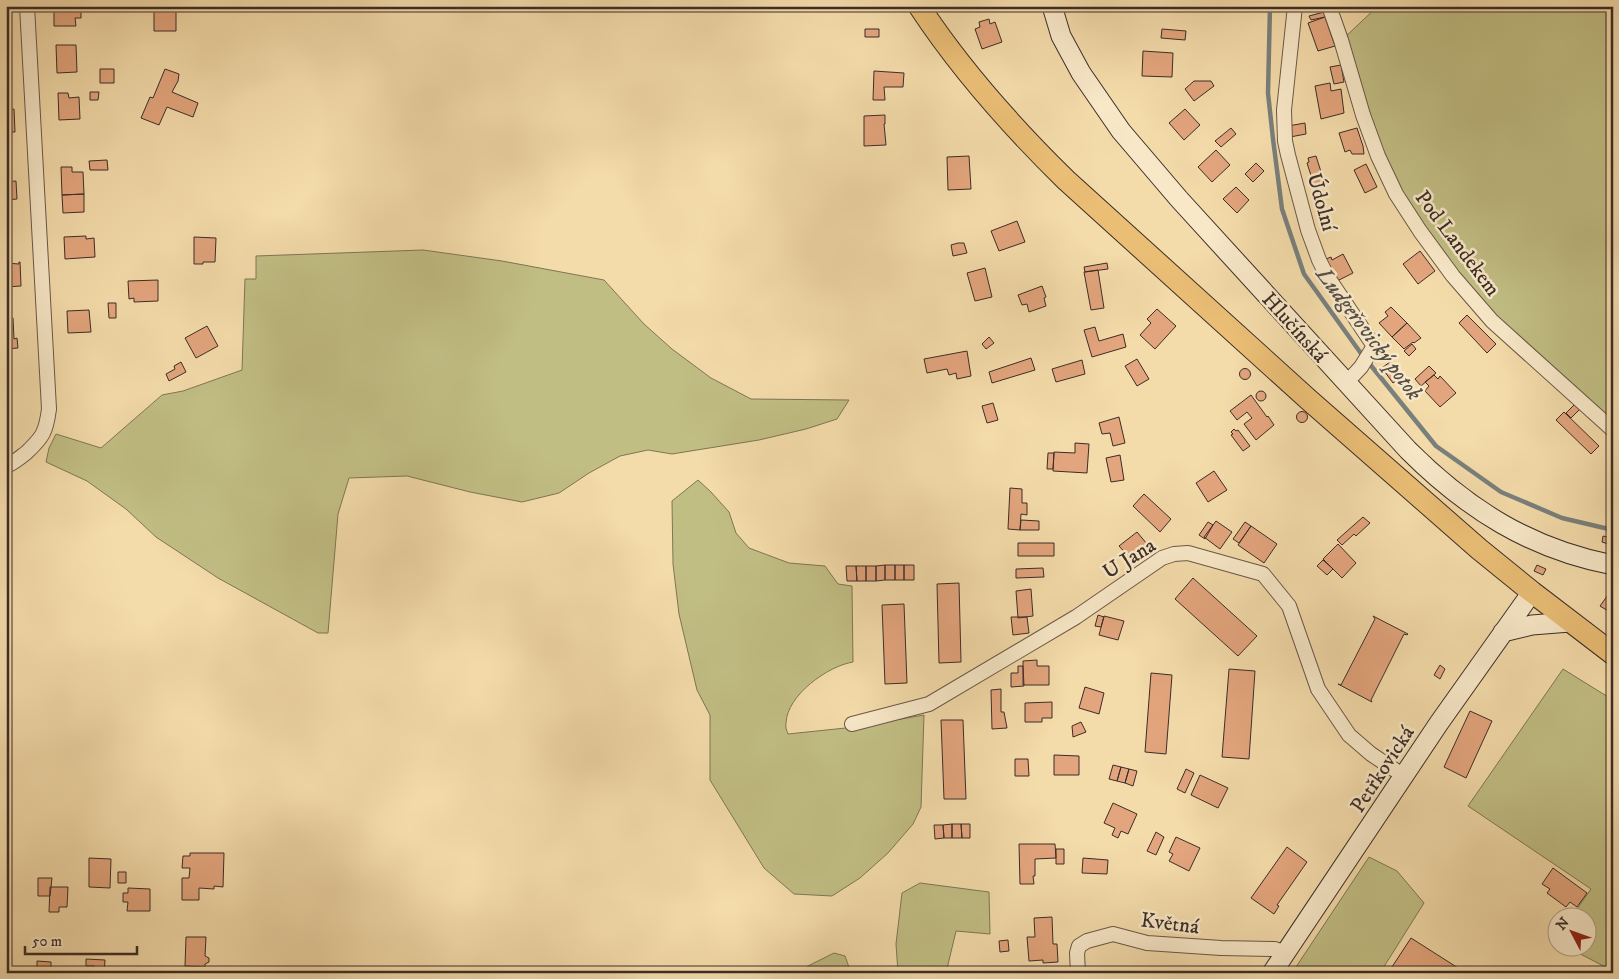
<svg xmlns="http://www.w3.org/2000/svg" width="1619" height="979" font-family="'IM FELL DW Pica',serif">
<style>
.green{fill:#c1be84;stroke:#7e7656}
.lines{fill:none;stroke-linecap:round;stroke-linejoin:round}
.stream{stroke:#79807d;stroke-width:4.5}
.building{fill:#e3a57d;stroke:#3c2d28}
.street-casing{stroke:#6a5848;stroke-width:16}
.secondary-casing{stroke:#3c2d28;stroke-width:21}
.primary-casing{stroke:#3c2d28;stroke-width:23}
.street{stroke:#f8e8c8;stroke-width:14}
.secondary{stroke:#f8e8c8;stroke-width:19}
.primary{stroke:#eabe75;stroke-width:21}
.labels{text-anchor:middle;stroke-width:5;stroke-linejoin:round;paint-order:stroke}
.street-label{font-size:21px;fill:#3c2d28;stroke:#f8e8c8}
.water-label{font-size:22px;font-style:italic;fill:#56504b;stroke:#f8e8c8}
</style>
<rect width="100%" height="100%" fill="#f4dbaa"/>
<filter id="stains"><feTurbulence type="fractalNoise" baseFrequency=".004" numOctaves="4"/><feColorMatrix values="0 0 0 0 .2 0 0 0 0 .09 0 0 0 0 .02 0 0 0 .5 -.17"/></filter>
<radialGradient id="worn" r=".72"><stop offset=".6" stop-color="#630" stop-opacity="0"/><stop offset="1" stop-color="#630" stop-opacity=".3"/></radialGradient>
<!-- green -->
<path class="green" d="M1378,6H1613V424L1494,316L1450,263L1401,191L1383,152L1344,38Z
M423,250L502,261L604,280L644,324L672,349L711,378L751,399L849,400L837,419L806,429L759,440L672,454L648,450L620,456L589,473L559,493L522,502L470,492L407,476L349,478L338,514L328,633H318L218,578L156,537L126,509L87,481L46,462L49,448L56,434L101,448L162,395L183,391L242,370L245,279H256V256Z
M698,480L711,492L729,512L736,533L749,548L789,563L825,566L838,584L852,586L853,662C828,666 787,695 786,723C785,727 787,731 788,734L855,727L924,715L921,807L913,824L888,853L860,878L832,896L794,894L764,868L710,780V715L697,690L679,614L673,564L672,501Z
M1563,669L1613,700V971L1567,947L1586,946V916H1572L1591,889L1468,806Z
M1369,857L1397,871L1424,903L1380,973H1292Z
M920,883L989,892L990,934L956,931L946,973H898L896,944L902,893Z
M834,953L845,956L851,973H803L808,966Z"/>
<g class="lines">
<!-- stream -->
<path class="stream" d="M1270,6L1268,93L1273,139L1282,209L1304,274L1360,352L1436,446L1501,492L1562,518L1613,530"/>
</g>
<!-- building -->
<path class="building" d="M54,6H81V18H75L76,26H54Z
M154,6H176V11H180H176V31H154Z
M1150,6H1177V11L1150,10Z
M1324,12L1325,17L1311,20L1309,16Z
M1325,17L1335,46L1318,51L1308,23Z
M989,19L990,24L995,22L1002,42L982,49L975,29L980,27L979,22Z
M865,29H879V37H865Z
M1162,29L1186,31L1185,40L1161,38Z
M56,45H76L77,72L57,73Z
M1143,51L1173,53L1172,77L1142,76Z
M1341,65L1344,82L1334,84L1330,67Z
M100,69H114V83H100Z
M165,69L179,74L178,81L172,92L198,103L193,117L167,107L159,125L141,118L150,97L153,98Z
M11,70V84L6,85V71Z
M874,71L904,73L903,87H884L885,100H873Z
M1194,81H1211L1214,86L1194,101L1185,89Z
M1330,83L1331,91L1341,89L1344,113L1321,119L1315,86Z
M90,92H99L98,100H90Z
M58,93H68L69,98L79,97L80,119L59,120Z
M6,104L7,110L14,109L15,132H6Z
M1185,109L1200,125L1184,140L1169,123Z
M885,115V124H884L886,145L864,146V116Z
M1305,123L1306,134L1290,137L1288,126Z
M1231,128L1236,134L1221,147L1215,141Z
M1357,128L1363,146L1364,154H1352L1350,150L1345,152L1339,133Z
M1216,150L1230,165L1212,182L1198,167Z
M969,156L971,189L948,190L947,157Z
M1316,156L1323,178H1322L1324,185L1315,188L1307,163L1309,162L1308,158Z
M107,160L108,170H90L89,161Z
M1256,163L1264,171L1253,182L1245,174Z
M1366,164L1377,187L1365,193L1354,170Z
M61,167H72V172H83L84,194L62,195Z
M16,181L17,199L6,200V182Z
M1236,187L1249,200L1237,213L1223,199Z
M84,194V212L63,213L62,195Z
M1017,221L1025,242L999,251L991,231Z
M86,236V239L94,238L95,257L65,259L64,237Z
M194,237L216,238L215,262H203V264H194Z
M958,243H964L967,253L953,256L951,245Z
M1420,251L1435,271L1418,284L1403,264Z
M1343,254L1353,273L1337,281L1326,259L1331,257L1332,260Z
M19,262H20L21,286L6,287V263L19,264Z
M1107,263L1108,269L1085,272L1084,267Z
M985,268L992,297L975,301L967,273Z
M1098,270L1104,308L1091,310L1084,272Z
M158,280V301L134,302V298L129,299L128,281Z
M1042,286L1046,297L1044,298L1046,306L1029,312L1027,304L1022,305L1018,295Z
M108,303H116V318H109Z
M1391,307L1407,323L1392,337L1379,323L1388,316L1385,312Z
M1157,309L1176,326L1155,349L1140,335L1151,323L1147,319Z
M89,310L91,332L68,333L67,311Z
M1467,315L1496,344L1487,353L1459,323Z
M6,318H13L14,339L17,338L18,348L6,349Z
M1407,323L1421,338L1414,343L1413,342L1404,349L1392,337Z
M207,326L218,346L196,358L185,338Z
M1095,327L1099,341L1123,334L1126,347L1092,357L1084,330Z
M989,337L994,343L986,349L982,344Z
M1412,344L1416,349L1409,356L1404,351Z
M967,351L971,376L957,379L956,373L949,375L947,369L927,373L924,359Z
M1031,358L1035,370L992,383L989,372Z
M1137,359L1149,379L1137,386L1125,366Z
M1082,360L1085,374L1056,382L1052,369Z
M1391,361L1402,376L1393,383L1382,368Z
M181,362L186,372L169,381L166,374L175,369L174,366Z
M1429,366L1436,373L1421,386L1415,379Z
M1239.5 374a5.5 5.5 0 1 1 11 0a5.5 5.5 0 1 1-11 0Z
M1434,375L1438,379L1440,376L1456,393L1440,407L1425,391L1429,386L1425,382Z
M1256 396a5 5 0 1 1 10 0a5 5 0 1 1-10 0Z
M1251,395L1267,417L1268,416L1274,425L1256,440L1244,424L1252,418L1247,412L1237,420L1230,411Z
M993,403L998,420L987,423L982,406Z
M1575,404L1580,409L1571,418L1566,413Z
M1296.5 417a5.5 5.5 0 1 1 11 0a5.5 5.5 0 1 1-11 0Z
M1564,412L1599,446L1591,454L1556,420Z
M1119,417L1125,443L1113,446L1110,433L1102,434L1099,423Z
M1234,429L1236,431L1238,430L1250,446L1243,451L1231,435L1233,434L1231,432Z
M1075,443L1089,444L1087,473L1053,471L1054,452L1075,453Z
M1048,453H1054L1053,469H1047Z
M1120,455L1124,480L1111,482L1106,458Z
M1214,471L1227,490L1208,502L1196,483Z
M1010,488L1022,489V503H1027V515L1021,514L1020,530L1008,529Z
M1144,494L1171,519L1160,532L1133,506Z
M1363,517L1370,523L1356,536L1354,534L1342,545L1337,540Z
M1021,520L1039,521V530H1020Z
M1216,521L1232,532L1220,549L1204,537Z
M1208,522L1213,525L1205,539L1199,535Z
M1245,522L1251,526L1239,543L1233,539Z
M1251,526L1277,544L1264,563L1238,545Z
M1137,532L1147,544L1130,558L1119,546Z
M1603,536L1612,538L1611,545L1602,542Z
M1018,543H1054V556H1018Z
M1338,544L1356,563L1342,578L1323,559Z
M1323,560L1333,569L1327,575L1317,566Z
M885,565H895V580H885Z
M885,565V580L876,581V566Z
M895,565H904V580H895Z
M904,565H914V580H904Z
M1537,565L1546,569L1543,575L1534,571Z
M846,566H856L857,581H847Z
M856,566H866V581H857Z
M866,566H876V581H866Z
M1043,568L1044,577L1016,578V569Z
M1193,578L1257,636L1238,656L1175,599Z
M959,583L961,662L939,663L937,584Z
M1613,588V614L1600,606Z
M1031,589L1033,616L1018,618L1016,591Z
M904,604L907,683L885,684L882,605Z
M1098,615L1104,617L1101,627L1095,626Z
M1104,616L1124,621L1118,640L1099,635Z
M1373,616L1408,634L1407,635L1404,634L1371,700L1372,702L1338,684L1341,685L1375,619Z
M1011,617H1027L1029,633L1013,635Z
M1037,660V666H1049V685H1023V661Z
M1440,665L1445,669L1440,679L1434,675Z
M1018,666H1023L1024,686L1011,687V673H1018Z
M1229,669L1255,671L1249,759L1222,757Z
M1151,673L1172,675L1166,754L1145,752Z
M1085,687L1104,693L1099,714L1079,708Z
M1001,689V712H1004L1007,728L992,729L991,690Z
M1052,702V718H1042V722H1025V703Z
M1470,711L1492,721L1466,778L1444,767Z
M941,720H963L966,799H944Z
M1081,722L1086,732L1073,737L1072,726Z
M1054,755L1079,756V775H1054Z
M1015,759H1028L1029,776H1015Z
M1113,765L1121,767L1117,781L1109,779Z
M1121,767L1129,769L1125,783L1117,781Z
M1129,769L1137,771L1133,786L1125,783Z
M1186,769L1194,773L1185,793L1177,789Z
M1200,775L1228,788L1218,808L1191,795Z
M1113,803L1137,814L1128,834L1121,831L1118,838L1112,835L1115,828L1104,823Z
M952,824H961L962,838H952Z
M952,824V838H944L943,825Z
M961,824H970V838H962Z
M934,825H943L944,838L935,839Z
M1156,832L1164,837L1156,855L1147,851Z
M1176,837L1200,848L1189,871L1169,861L1173,854L1169,852Z
M1019,844H1055L1056,858L1035,859V876H1033L1034,884H1020Z
M1287,847L1307,862L1277,905L1279,906L1274,914L1251,898Z
M1056,849H1064V864H1056Z
M190,853H224L223,887L214,886V889L199,888V900H182V878H189L190,868H182L183,856H190Z
M89,858L111,859L110,888L89,887Z
M1083,858L1108,860L1107,874L1082,873Z
M1553,868L1587,893L1577,907L1570,902L1566,907L1547,893L1550,889L1542,884Z
M118,872H126V883H118Z
M38,878H52L50,896H38Z
M50,887H68L67,907H59V912H49Z
M128,888L150,889V911H127L128,902H123V893H128Z
M1052,917L1053,944H1057L1058,962L1043,963V960L1029,961L1027,937H1035L1034,918Z
M186,937H206L205,956L209,958V962L205,964V967L185,966Z
M1411,938L1466,973H1388Z
M1008,940L1009,951L1000,952L999,941Z
M86,959L105,960L104,973H94V966H86Z
M37,961L51,962V973H37Z"/>
<g class="lines">
<!-- street casing -->
<g class="street-casing">
<path id="street" d="M1295,6L1284,110L1285,141L1288,155L1308,230L1319,260L1327,276L1374,346L1361,367L1346,383
M1329,6L1341,40L1363,115L1378,156L1396,194L1420,231L1453,276L1492,321L1613,430
M6,466C14,463 19,458 26,453C43,437 46,432 49,409L27,6
M852,724L929,704L1076,617L1162,558L1174,554L1188,553L1263,574L1289,606L1318,689L1349,735L1371,754L1404,776
M1078,973L1077,953L1079,946L1087,941L1113,934L1147,943L1221,948L1275,949L1286,953"/>
</g>
<!-- secondary casing -->
<g class="secondary-casing">
<path id="secondary" d="M1052,6L1061,36L1081,73L1121,131L1179,199L1408,450C1467,509 1530,549 1613,565
M1503,632L1532,625L1570,622
M1272,973L1439,723L1532,592"/>
</g>
<!-- primary casing -->
<g class="primary-casing">
<path id="primary" d="M919,6C961,70 1012,127 1066,180L1309,400L1479,549L1532,592L1613,654"/>
</g>
<!-- street -->
<use href="#street" class="street"/>
<!-- secondary -->
<use href="#secondary" class="secondary"/>
<!-- primary -->
<use href="#primary" class="primary"/>
</g>
<g class="labels">
<!-- street labels -->
<g class="street-label">
<text transform="translate(1322 202) rotate(74)" y="7">Údolní</text>
<text transform="translate(1458 243) rotate(53)" y="7">Pod Landekem</text>
<text transform="translate(1295 327) rotate(48)" y="7">Hlučínská</text>
<text transform="translate(1129 558) rotate(-32)" y="7">U Jana</text>
<text transform="translate(1382 769) rotate(-57)" y="7">Petřkovická</text>
<text transform="translate(1170 923) rotate(7)" y="7">Květná</text>
</g>
<!-- water labels -->
<g class="water-label">
<text transform="translate(1370 333) rotate(53)" y="8">Ludgeřovický potok</text>
</g>
</g>
<!-- margin -->
<rect width="1619" height="979" fill="none" stroke="#f4dbaa" stroke-width="25"/>
<rect x="8" y="8" width="1604" height="964" fill="none" stroke="#3c2d28" stroke-width="2.5"/>
<rect x="12" y="12" width="1594" height="954" fill="none" stroke="#3c2d28"/>
<!-- north arrow -->
<g transform="translate(1572 932) rotate(311)"><circle r="24" fill="#f8e8c8" stroke="#ad9d88"/>
<path d="M0-4L9 19L0 12L-9 19Z" fill="#8f2418"/>
<text y="-8" font-size="14" font-weight="bold" text-anchor="middle" fill="#3c2d28">N</text>
</g>
<!-- scale -->
<path d="M25 946v8h112v-8" fill="none" stroke="#3c2d28" stroke-width="2.5"/>
<text x="32" y="946" font-size="15" fill="#3c2d28" stroke="#f8e8c8" stroke-width="4" paint-order="stroke">50 m</text>
<rect width="100%" height="100%" filter="url(#stains)"/>
<rect width="100%" height="100%" fill="url(#worn)"/>
</svg>
